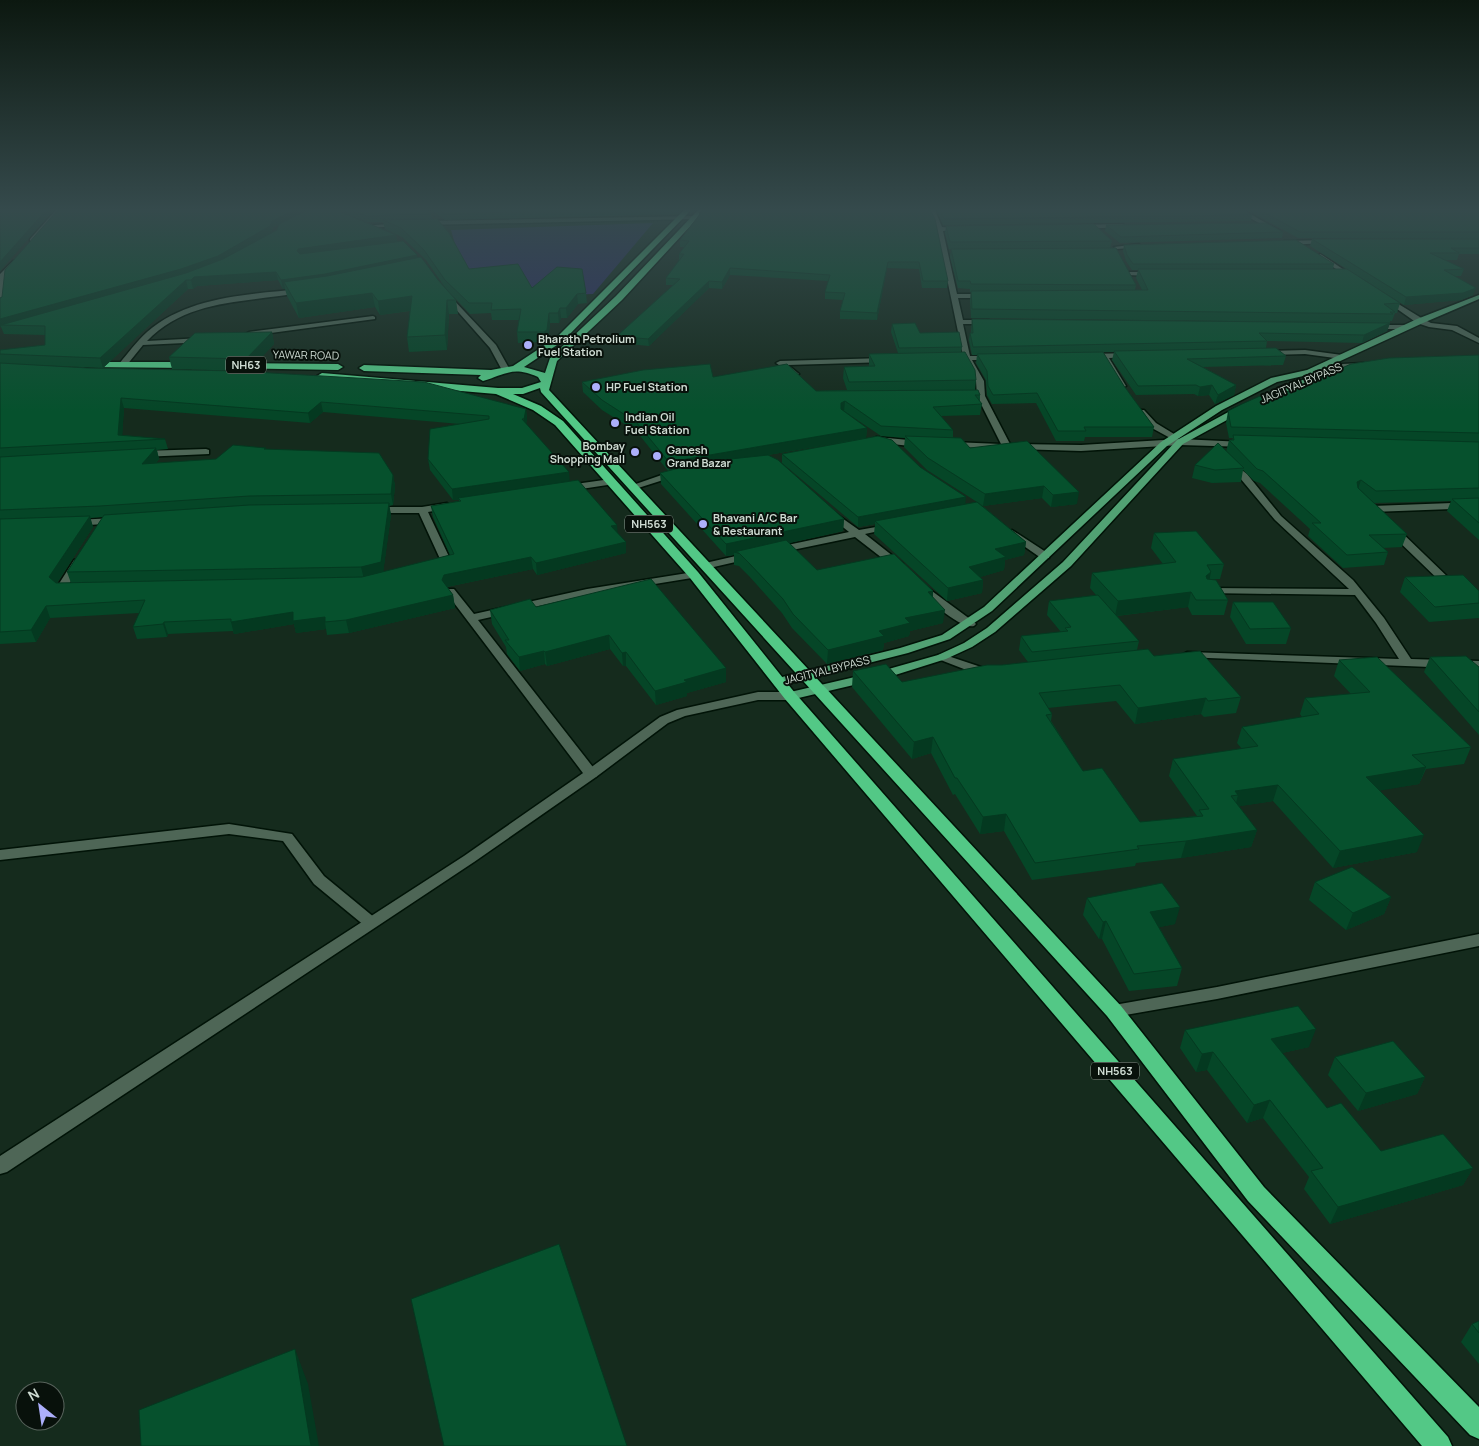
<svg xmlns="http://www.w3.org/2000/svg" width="1479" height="1446" font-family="Manrope,sans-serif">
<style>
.green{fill:#302d67}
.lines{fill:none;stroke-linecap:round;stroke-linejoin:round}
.lane-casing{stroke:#011307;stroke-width:3}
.street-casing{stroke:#011307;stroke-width:3}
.secondary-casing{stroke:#011307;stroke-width:3}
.primary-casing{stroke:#011307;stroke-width:3}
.highway-casing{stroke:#011307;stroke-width:3}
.lane{fill:#4e6656;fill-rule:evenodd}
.street{fill:#4e6656;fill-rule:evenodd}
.secondary{fill:#4e6656;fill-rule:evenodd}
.primary{fill:#51a173;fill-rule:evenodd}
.highway{fill:#53c886;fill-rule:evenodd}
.wall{fill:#054627;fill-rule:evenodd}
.shaded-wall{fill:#043920}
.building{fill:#06512d;stroke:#043920}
.poi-dot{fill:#acaffb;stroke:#08110b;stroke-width:2}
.labels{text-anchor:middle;stroke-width:4;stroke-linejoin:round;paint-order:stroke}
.far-poi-label{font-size:11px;font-weight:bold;fill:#cedbd2;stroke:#08110b;text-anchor:start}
.far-street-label{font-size:11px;fill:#cedbd2;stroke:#08110b}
.shield{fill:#08110b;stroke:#939e96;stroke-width:1}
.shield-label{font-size:11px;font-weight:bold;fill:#cedbd2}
</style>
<rect width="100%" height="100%" fill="#152b1d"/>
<!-- green -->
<path class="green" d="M653,223L593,294L470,298L451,230Z"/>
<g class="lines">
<!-- lane casing -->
<g class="lane-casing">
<path id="lane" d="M302,289L304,290V292C250,303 189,297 147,341L202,338L206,340L205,342L143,345L126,366L119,364C128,353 137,341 147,332C188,296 251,294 302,289Z
M373,316L375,317V319L249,336L245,334L249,332Z"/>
</g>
<!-- street casing -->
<g class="street-casing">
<path id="street" d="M54,208H60L61,211L34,241H30V239L55,211Z
M928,208H934L942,227L966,229L943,231L957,294H986L989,296L986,298H958L963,320H989L993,322L989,324H963L970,356H992L996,358L992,360H972L984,381L985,396L1010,444L1081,445L1180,439L1244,442L1247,443V447L1180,445L1081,451L949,447V443L952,442L1001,444L977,396L976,381L964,360H952L948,358L952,356H963L936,225Z
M1232,208H1240L1280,231L1275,232Z
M698,216L696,219L423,225L420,223L423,221Z
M403,223L401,226L366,228L363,226Z
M1123,224L1125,227L1080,229L1077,227L1080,225Z
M1327,240L1329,243L1284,245L1281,243L1284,241Z
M1139,244L1141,247L1117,249L1114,247Z
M1320,254L1322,255L1356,278L1351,279L1318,257Z
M13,261L18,262L5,276L3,304L0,306V274Z
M1129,272H1154L1157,274L1154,276L1127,275Z
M1383,297H1387L1423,319L1431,323L1457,326L1479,338V343L1452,330L1429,327L1417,323L1383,299Z
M1372,325H1406L1410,327L1406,329H1369L1368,327Z
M1305,350L1342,355L1346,357L1342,359L1305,354L1265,355L1261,353L1265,351Z
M1133,353L1134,355L1130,357L1109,358L1126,386L1122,388L1118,386L1101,358H1090L1086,356L1090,354Z
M885,358L889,360L888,362L788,365L799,374L795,376L776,363L780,361Z
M1364,363L1368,365L1367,367L1342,368L1338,366L1342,364Z
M1138,410H1144L1156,423L1179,437L1172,439L1150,427L1138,414Z
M877,437L919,441L923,444L919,447L874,442V438Z
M206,449L209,450V454L142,457L138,454L142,451Z
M1230,461L1247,474L1281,516L1353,580L1384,618L1411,659L1479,661V669L1183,657L1181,655L1187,652L1399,659L1376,623L1355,595L1205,593L1204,591L1209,588L1349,589L1275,520L1240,478L1227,466L1225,464Z
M676,470L679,471V475L635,489L630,486Z
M611,479L616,482L614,484L568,491L563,488L568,485Z
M1479,502V508L1372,512L1367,509L1372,506Z
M447,503L452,506L450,508L428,512L452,563L439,568L434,565L441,561L419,513H375L370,510L375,507H422Z
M832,511L859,530L893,524V528L865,534L903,564V568H895L855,537L778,553L773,550L778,547L849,532L829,516L827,514Z
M115,518L120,521L118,523L75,526L70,523L75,520Z
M1393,527L1397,528L1454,583V587H1446L1389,532L1388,530Z
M1012,530L1049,554V558H1041L1008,535L1007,533Z
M749,553L754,556L753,558L705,569L700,566L701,564Z
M78,559L83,562L64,592L60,593L56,592L55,590L74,560Z
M694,572L699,575L698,577L587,595L478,620L596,771L598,774L596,777H586L445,591L446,589H454L474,614L587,589Z
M921,583L974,622L976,624L974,626C961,630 924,597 916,586Z
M942,654L990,670L992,673L990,676H982L938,659L936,657L938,655Z
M229,824L292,834L324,876L375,918L378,922L375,926L370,927L365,926L314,884L283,841L229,834L0,860V850Z
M1479,934V946L1217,999L1114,1017L1108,1015L1106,1011L1108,1007L1114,1005L1217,987Z"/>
</g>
<!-- secondary casing -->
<g class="secondary-casing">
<path id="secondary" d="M445,295H449L496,345L510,370L509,372H503L490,348L445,297Z
M758,692H790L796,696L790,700H758L685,716L668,723L596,777L474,862L7,1172L0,1174V1156L464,856L586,771L660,717L677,710Z"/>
</g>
<!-- primary casing -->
<g class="primary-casing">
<path id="primary" d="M1479,295V299L1423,323L1312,374L1277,382L1222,410L1167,446L992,611L950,639L908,653L778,686L772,682L774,679L900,648L942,635L984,607L1161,442L1216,406L1271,378L1307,370L1417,319Z
M1319,373L1326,375L1238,414L1183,444L1071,566L995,632L972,647L946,659L892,676L790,700L784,696L786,693L885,670L938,655L964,643L987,628L1063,562L1177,440L1232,410Z"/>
</g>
<!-- highway casing -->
<g class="highway-casing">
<path id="highway" d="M686,208H693L563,341L524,367L545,373L550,358L616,296L700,208H707L622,300L557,361L549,390L1121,1006L1264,1187L1479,1407V1439L1470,1435L1248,1201L1107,1016L541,392L540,388L523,394H513L541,406L563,421L698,572L795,693L1448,1437L1452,1446H1422L785,699L690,578L555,425L533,410L496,394L322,379L317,376L322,373L498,388H522L541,382L538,377C513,366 506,374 483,381L478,378L481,375L364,371L359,368L364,365L491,370L513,366L557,337Z
M83,362H191L196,365L191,368L86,367L81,364Z
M231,363L338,364L343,367L338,370L234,368L231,367Z"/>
</g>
<!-- lane -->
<use href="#lane" class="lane"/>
<!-- street -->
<use href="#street" class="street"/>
<!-- secondary -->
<use href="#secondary" class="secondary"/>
<!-- primary -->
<use href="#primary" class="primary"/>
<!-- highway -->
<use href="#highway" class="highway"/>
</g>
<!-- wall -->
<path class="wall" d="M62,208H332L396,235L397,242L417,257L446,289L426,260L402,237L385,229L383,222H367L334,208H423L431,214L432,219L469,269L532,288L586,293L587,303L578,304L567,318H561L559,323H550L548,341L545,342L518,343L517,332L519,320H492L491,313L470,314L453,296L456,300L458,314H449L447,350L409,352L407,337L410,311L380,315L375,307L299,318L287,296L285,289H283L278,280L197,286L193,289H188L103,368L13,364L526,409L527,419L526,424L569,472V481L617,525V533L626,542V553L537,575L533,569L447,587L453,595L455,608L349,633L327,635L326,629L296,633L294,624L234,634L233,631L168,634L167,637L137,639L133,627L139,613L50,618L36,642L0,644V350L45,345V335L4,334L1,327H0V298L2,297L74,208L62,209ZM279,224L277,230L271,233L273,227ZM124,408L310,423L323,412L460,424L428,459L430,470L453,500H459V501L431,506L433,517L450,555L383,572L391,515L389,506L393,505L395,486L393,475L266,449L216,459L156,463L159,459L157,450L168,449L165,439L122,435ZM103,517L67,572L71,583H57L93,527L90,518Z
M429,208H684L678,214L445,220Z
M690,208H698L692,213H690Z
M929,208L948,281L947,288H922L919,269L887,268L877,320L840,319V311L843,300L825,299V292L828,281L730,275L722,289L709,288L649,346L618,343L617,336L673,285H666V278L679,260V254L684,247H680V240L699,215V213Z
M936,208H1142L1252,215L1251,221L943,225Z
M1244,208H1479V239L1298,238Z
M1106,225L1283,232L1282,238L1120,243L1105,231Z
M946,226L1112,241L1110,248L949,249L945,233Z
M1312,239H1479V254H1459L1457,260H1444L1464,269L1461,276H1455L1473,295L1461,300L1404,305L1310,246Z
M1124,245L1334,264L1333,269L1400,303L1397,313H1395L1392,321H1390V323L971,318L970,300L971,292H970V289L958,288L950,257L951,249L1136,285L1135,290H1142L1136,278L1138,270H1132L1126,261L1123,251Z
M972,319L1390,323L1387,331L1362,343L1267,341L1266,348L1286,356L1283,365L1203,367L1236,385L1234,395L1215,404L1209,395L1198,396L1194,394L1136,395L1112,360L1114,352H1103L1124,386L1154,427L1152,437H1085L1084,441H1056L1036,403L992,404L987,395L986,380L976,363L977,355H972L969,340L970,333H971Z
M892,324L962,347L961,352L976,380L975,390L980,395V402L982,404L980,415L941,416L953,430V437L970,448L1077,504L1051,507L1042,498L983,506L979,503L1026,542L1024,555L1005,560L1004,570L980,577L983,580L982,593L947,601L874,534L875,524L858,527L782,463V454L844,442L768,455L844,519L843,531L789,543L817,570L933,591V597L943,623L910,631L909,636L884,643L883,650L827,664L792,628L782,613L749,576L739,566L734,565V555L726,556L661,484L660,473L668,471L637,432L602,410L583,392L582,382L713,377L816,391L847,390L843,378L844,367L869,366V354L898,353L891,332ZM844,411L881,436L905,438L904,447L927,470L977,502L966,504L920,467L866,438L867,428Z
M272,332L274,344L249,371L172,369L169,357Z
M1479,355V540L1447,511L1451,501L1374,503L1407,534L1402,547L1383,548L1388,552L1384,565L1343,568L1308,536L1310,529L1260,483L1254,481L1243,470L1241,482L1212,483L1192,478L1195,465L1226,452L1229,440H1232L1233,438H1229L1226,423L1228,411L1268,400Z
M1154,533L1224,564L1220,579H1211L1228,600L1224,615H1192L1188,607L1117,616L1139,641L1137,650L1154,656L1241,697L1236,713L1204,717L1201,714L1135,724L1116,701L1048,708L1052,714L1051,721L1083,771L1140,822L1197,816L1169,776L1173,759L1242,749L1237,743L1242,727L1302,717L1300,714L1305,698L1351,694L1334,676L1339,660L1471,747L1464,764L1426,769L1419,784L1380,790L1417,852L1333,868L1273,801L1239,806L1257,830L1251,847L1181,858L1136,863L1135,866L1032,880L1004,831L980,834L955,794L953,795L931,753L912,759L852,687L853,671L902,682L1028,662L1019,650L1021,636L1061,632L1047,615L1049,601L1096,595L1090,588L1092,573L1163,564L1151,548Z
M1405,577L1479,591V618L1429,622L1400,592Z
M1233,602L1291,628L1286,644H1246L1230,617Z
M536,607L726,668V682L687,693V696L656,705L626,666H623L610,649L547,666L545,664L520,671L507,654L506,647L492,624L490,610Z
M1430,657L1479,667V735L1424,672Z
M1315,882L1391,897L1384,914L1346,930L1309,900Z
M1087,898L1175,924L1159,927L1182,968L1177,986L1129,991L1102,939H1099L1083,915Z
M1185,1030L1309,1047L1282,1053L1327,1108L1381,1151L1473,1168L1463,1185L1330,1224L1304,1189L1309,1177L1263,1118L1247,1123L1207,1070L1196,1072L1180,1048Z
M1335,1057L1425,1077L1417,1094L1358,1111L1328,1075Z
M1479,1321V1364L1461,1342L1472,1324Z"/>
<!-- shaded-wall -->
<path class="shaded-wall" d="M48,208H53V211L0,271V262Z
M299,208H318L304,212L273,227L271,233L219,262L182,276L1,325V327H0V319L272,221Z
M678,208H684L678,214Z
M692,208H698L692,213Z
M396,235L398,243L300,257L297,251L298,249Z
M417,255L418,264L284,282L285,289H283L281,280Z
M888,262L887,268L877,320V313Z
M730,268V275L722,289V282Z
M276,272L278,280L197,286L193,289L191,280L194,277Z
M186,280L188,289L103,368L100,358Z
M709,281V288L649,346L648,339Z
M1476,288L1473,295L1461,300L1404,305L1406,297Z
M372,293L375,307L299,318L296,303Z
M577,294L578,304L567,318L566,308Z
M412,296L414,310L380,315L378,301Z
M447,300L449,314L447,350L445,335Z
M560,308L561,318L559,323L558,313Z
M549,313L550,323L548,341L545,342L544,332Z
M1390,323L1387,331L1362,343L1364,335Z
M272,332L274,344L249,371L246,359Z
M1212,385L1209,395L1198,396L1200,387Z
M1236,385L1234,395L1215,404L1218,395Z
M121,398L124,408L122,441L118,435Z
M845,401L844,411L840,413L841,403Z
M321,402L323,412L310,423L308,413Z
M526,409L527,419L525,430L524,419Z
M867,428L866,438L669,472V462Z
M156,448L159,459L145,474L142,464Z
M569,472L570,483L458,498L459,500H453L452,489Z
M393,475L395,486L393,505L391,494Z
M1361,480L1357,492V482Z
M1044,486L1042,498L983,506L985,494Z
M1079,492L1077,504L1051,507L1053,495Z
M966,497L965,507L875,521V524L858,527V517Z
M389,503L391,515L383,574L364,579L361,567Z
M90,516L93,527L53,589L49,577Z
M844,519L843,531L739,554L734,552V555L726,556V544Z
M617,525L618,536L611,526Z
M626,542V553L537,575L536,563Z
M1026,542L1024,555L1005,560L1004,570L967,581L969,567L995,549Z
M531,557L533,569L446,587L442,580L444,575Z
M1211,572L1208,587L1206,576Z
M983,580L982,593L947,601L948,588Z
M933,591L932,605L928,592Z
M1191,592L1188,607L1115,616L1118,601Z
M453,595L455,608L349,633L346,620Z
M46,606L50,618L36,642L31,630Z
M945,610L943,623L910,631L909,636L884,643L883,650L827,664L828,650L879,631L905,618Z
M293,612L325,617V622L326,629L296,633L294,624L234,634L231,622Z
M164,622L168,634L167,637L163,624Z
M609,635L610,649L547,666L545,652Z
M544,651L545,664L520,671L519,657Z
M626,652V666H623L622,653Z
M726,668V682L687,693V696L656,705L655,691L684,680Z
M1206,698L1201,714L1135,724L1138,708Z
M933,737L931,753L912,759L914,742Z
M1426,767L1419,784L1360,794L1366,777Z
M1278,785L1273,801L1235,807L1238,795L1235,791Z
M1006,814L1004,831L980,834L983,817Z
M1257,830L1251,847L1181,858L1186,841Z
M1424,835L1417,852L1333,868L1340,851Z
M1391,897L1384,914L1346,930L1353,913Z
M1180,907L1175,924L1146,930L1150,912Z
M1106,921L1102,939H1099L1103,922Z
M1316,1029L1309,1047L1264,1057L1271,1039Z
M1213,1052L1207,1070L1196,1072L1202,1054Z
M1425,1077L1417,1094L1358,1111L1366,1093Z
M1270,1100L1263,1118L1247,1123L1254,1105Z
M1473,1168L1463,1185L1330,1224L1338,1207Z
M295,1349L308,1384L319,1446H311Z"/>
<!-- building -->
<path class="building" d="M0,208H48L0,262Z
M76,208H299L272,221L270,226L218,256L181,269L0,319V298L2,297L5,270L57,211Z
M317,208H331L396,235L298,249L297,251L300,254L403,241L417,255L325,274L281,280L276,272L194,277L191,280H186L100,358L0,354V350L45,345V326L1,325L186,273L223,259L277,230L279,224L308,210Z
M348,208H423L431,214L366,216Z
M436,208H652L444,214Z
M703,208H929L935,219L948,281H923L919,262H888L877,313L840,311L845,293L825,292L830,275L730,268L722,282L709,281L648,339L617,336L680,279L666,278L684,254H679L689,241L680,240L701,213H699Z
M939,208H1240L1252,215L944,219Z
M1256,208H1479V232H1300Z
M437,219L449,233L469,269L518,264L532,288L557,267L582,269L586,293L577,294L566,308H560L558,313H549L547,330L544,332H517L521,309L491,310L492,303H469L445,280L424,250L401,228L383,220Z
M1266,223L1283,232L1121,237L1106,225Z
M1094,224L1112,241L950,242L946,226Z
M1312,239H1479V248H1451L1459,253H1430L1464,269L1444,270L1476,288L1463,293L1406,297Z
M1296,240L1334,264H1133L1127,255L1124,245Z
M1116,248L1136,285L971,284L970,281H958L951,249Z
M421,257L438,280L456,300H447L445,335L407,337L412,296L378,301L372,293L296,303L284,282L327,276Z
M1138,269H1347L1400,303L1384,304L1395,312H1390L1393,314L972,309L971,291L1148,290Z
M972,319L1390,323L1364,335L1259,333L1267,341L973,347L970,333H973Z
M915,323L920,333L959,332L962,347L899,348L892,324Z
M272,332L246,359L169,357L195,333Z
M1276,348L1286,356L1187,359L1236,385L1218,395L1212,385L1200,387L1196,385L1138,386L1114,351Z
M965,352L975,370L976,380L849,382L844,367L875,366L869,354Z
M1103,352L1124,386L1154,427H1084L1086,431H1058L1037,393L993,395L988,386L987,371L977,354Z
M1479,355V433L1231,427L1228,411L1242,404L1260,396L1268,400L1351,364L1389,358Z
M0,363L88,368L237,371L424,382L526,409L524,419H522L569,472L452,489L428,459L430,429L489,419V416L321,402L308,413L121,398L118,435L165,439L0,448Z
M710,364L713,377L787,364L816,391L978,390L980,395H975L982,404L933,407L953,430L881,426L845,401L841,403V409L867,428L669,462L636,422L602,400L582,382L643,370Z
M1233,435L1479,442V488L1376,491L1361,480L1357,482L1358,488L1407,534L1369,535L1388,552L1347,555L1312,523H1321L1263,471L1257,469L1229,440H1234Z
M878,436L892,440L920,467L966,497L858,517L782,454Z
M905,436L961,438L970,448L1027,441L1079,492L1053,495L1044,486L985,494L928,458Z
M1218,443L1244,468L1215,470L1195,465Z
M233,445L266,448L264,449L379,453L393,475L391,494L249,496L100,506L0,510V457L156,448L142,464L216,459Z
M768,455L778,460L844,519L726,544L660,473L702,462Z
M578,480L617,525L611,526L626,542L536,563L531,557L444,575L442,580L453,595L346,620L325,622V617L293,621V612L231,622V619L164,622L163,624L133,627L145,600L46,606L31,630L0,632V519L90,516L49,577L56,583L362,577L454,554L431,506L461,501L458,498Z
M1479,498V523L1452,499Z
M977,502L1026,542L995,549L1006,557L969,567L983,580L948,588L875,521Z
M389,503L381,562L361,567L67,572L104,515L249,505Z
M1196,531L1224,564L1207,565L1211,572L1206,576L1207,579L1216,580L1228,600H1196L1191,592L1118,601L1092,573L1176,562L1154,533Z
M786,540L817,570L894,554L933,591L928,592L945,610L905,618L910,623L879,631L884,636L828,650L793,614L783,599L749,563L739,553L734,552Z
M1463,575L1479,591V603L1435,607L1405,577Z
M651,579L726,668L684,680L687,682L655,691L626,652L622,653L609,635L545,652L544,651L519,657L505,640H509L490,610L530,599L536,607Z
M1098,595L1139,641L1032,652L1021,636L1068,631L1065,628L1071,627L1049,601Z
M1233,602H1273L1291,628L1250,629Z
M1148,649L1154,656L1200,651L1241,697L1208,701L1206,698L1138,708L1120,685L1039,693L1052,714L1046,715L1083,771L1102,768L1140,822L1203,816L1199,810L1209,809L1173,759L1258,746L1242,727L1319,714L1305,698L1370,692L1339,660L1377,657L1471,747L1412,755L1426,767L1366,777L1424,835L1340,851L1278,785L1235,791L1238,795L1231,796L1257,830L1186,841L1137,846L1139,849L1035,863L1006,814L983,817L957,778H955L933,737L914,742L853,671L886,664L902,682L987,665H1002Z
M1466,656L1479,667V712L1430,657Z
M1352,867L1391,897L1353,913L1315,882Z
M1162,883L1180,907L1150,912L1182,968L1134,974L1106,921L1103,922L1087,898Z
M1298,1006L1316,1029L1271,1039L1327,1108L1341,1103L1381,1151L1443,1134L1473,1168L1338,1207L1311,1171L1323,1168L1270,1100L1254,1105L1213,1052L1202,1054L1185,1030Z
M1393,1041L1425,1077L1366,1093L1335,1057Z
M559,1244L627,1446H444L411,1299Z
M1479,1321V1333L1472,1324Z
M295,1349L311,1446H141L139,1410Z"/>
<!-- sky -->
<linearGradient id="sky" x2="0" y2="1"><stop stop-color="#0c1810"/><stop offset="0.51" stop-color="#354a4c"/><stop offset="1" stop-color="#354a4c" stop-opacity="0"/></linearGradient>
<rect width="1479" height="411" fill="url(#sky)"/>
<!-- markers -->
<g class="poi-dot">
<circle cx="528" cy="345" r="5"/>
<circle cx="596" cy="387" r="5"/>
<circle cx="615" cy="423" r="5"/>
<circle cx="635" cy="452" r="5"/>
<circle cx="657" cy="456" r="5"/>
<circle cx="703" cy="524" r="5"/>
</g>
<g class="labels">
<!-- far-poi labels -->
<g class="far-poi-label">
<text x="538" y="343">Bharath Petrolium<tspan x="538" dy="13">Fuel Station</tspan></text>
<text x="606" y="391">HP Fuel Station</text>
<text x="625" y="421">Indian Oil<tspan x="625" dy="13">Fuel Station</tspan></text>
<text x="625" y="450" text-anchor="end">Bombay<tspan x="625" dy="13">Shopping Mall</tspan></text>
<text x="667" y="454">Ganesh<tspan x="667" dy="13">Grand Bazar</tspan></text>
<text x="713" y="522">Bhavani A/C Bar<tspan x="713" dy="13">&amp; Restaurant</tspan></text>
</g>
<!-- far-street labels -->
<g class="far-street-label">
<text transform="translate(306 355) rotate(1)" y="4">YAWAR ROAD</text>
<text transform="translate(1301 383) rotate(-23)" y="4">JAGITYAL BYPASS</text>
<text transform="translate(827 670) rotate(-14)" y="4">JAGITYAL BYPASS</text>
</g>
<!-- shield labels -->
<g class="shield">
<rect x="226" y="356.5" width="40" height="17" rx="4"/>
<rect x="625" y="515.5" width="48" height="17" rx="4"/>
<rect x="1091" y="1062.5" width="48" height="17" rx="4"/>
</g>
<g class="shield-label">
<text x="246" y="369">NH63</text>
<text x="649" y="528">NH563</text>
<text x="1115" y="1075">NH563</text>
</g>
</g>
<!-- north arrow -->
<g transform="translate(40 1406) rotate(330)"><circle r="24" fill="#08110b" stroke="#57625b"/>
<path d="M0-4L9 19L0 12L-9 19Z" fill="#acaffb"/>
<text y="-8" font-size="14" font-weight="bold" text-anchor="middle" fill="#cedbd2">N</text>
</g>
</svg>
